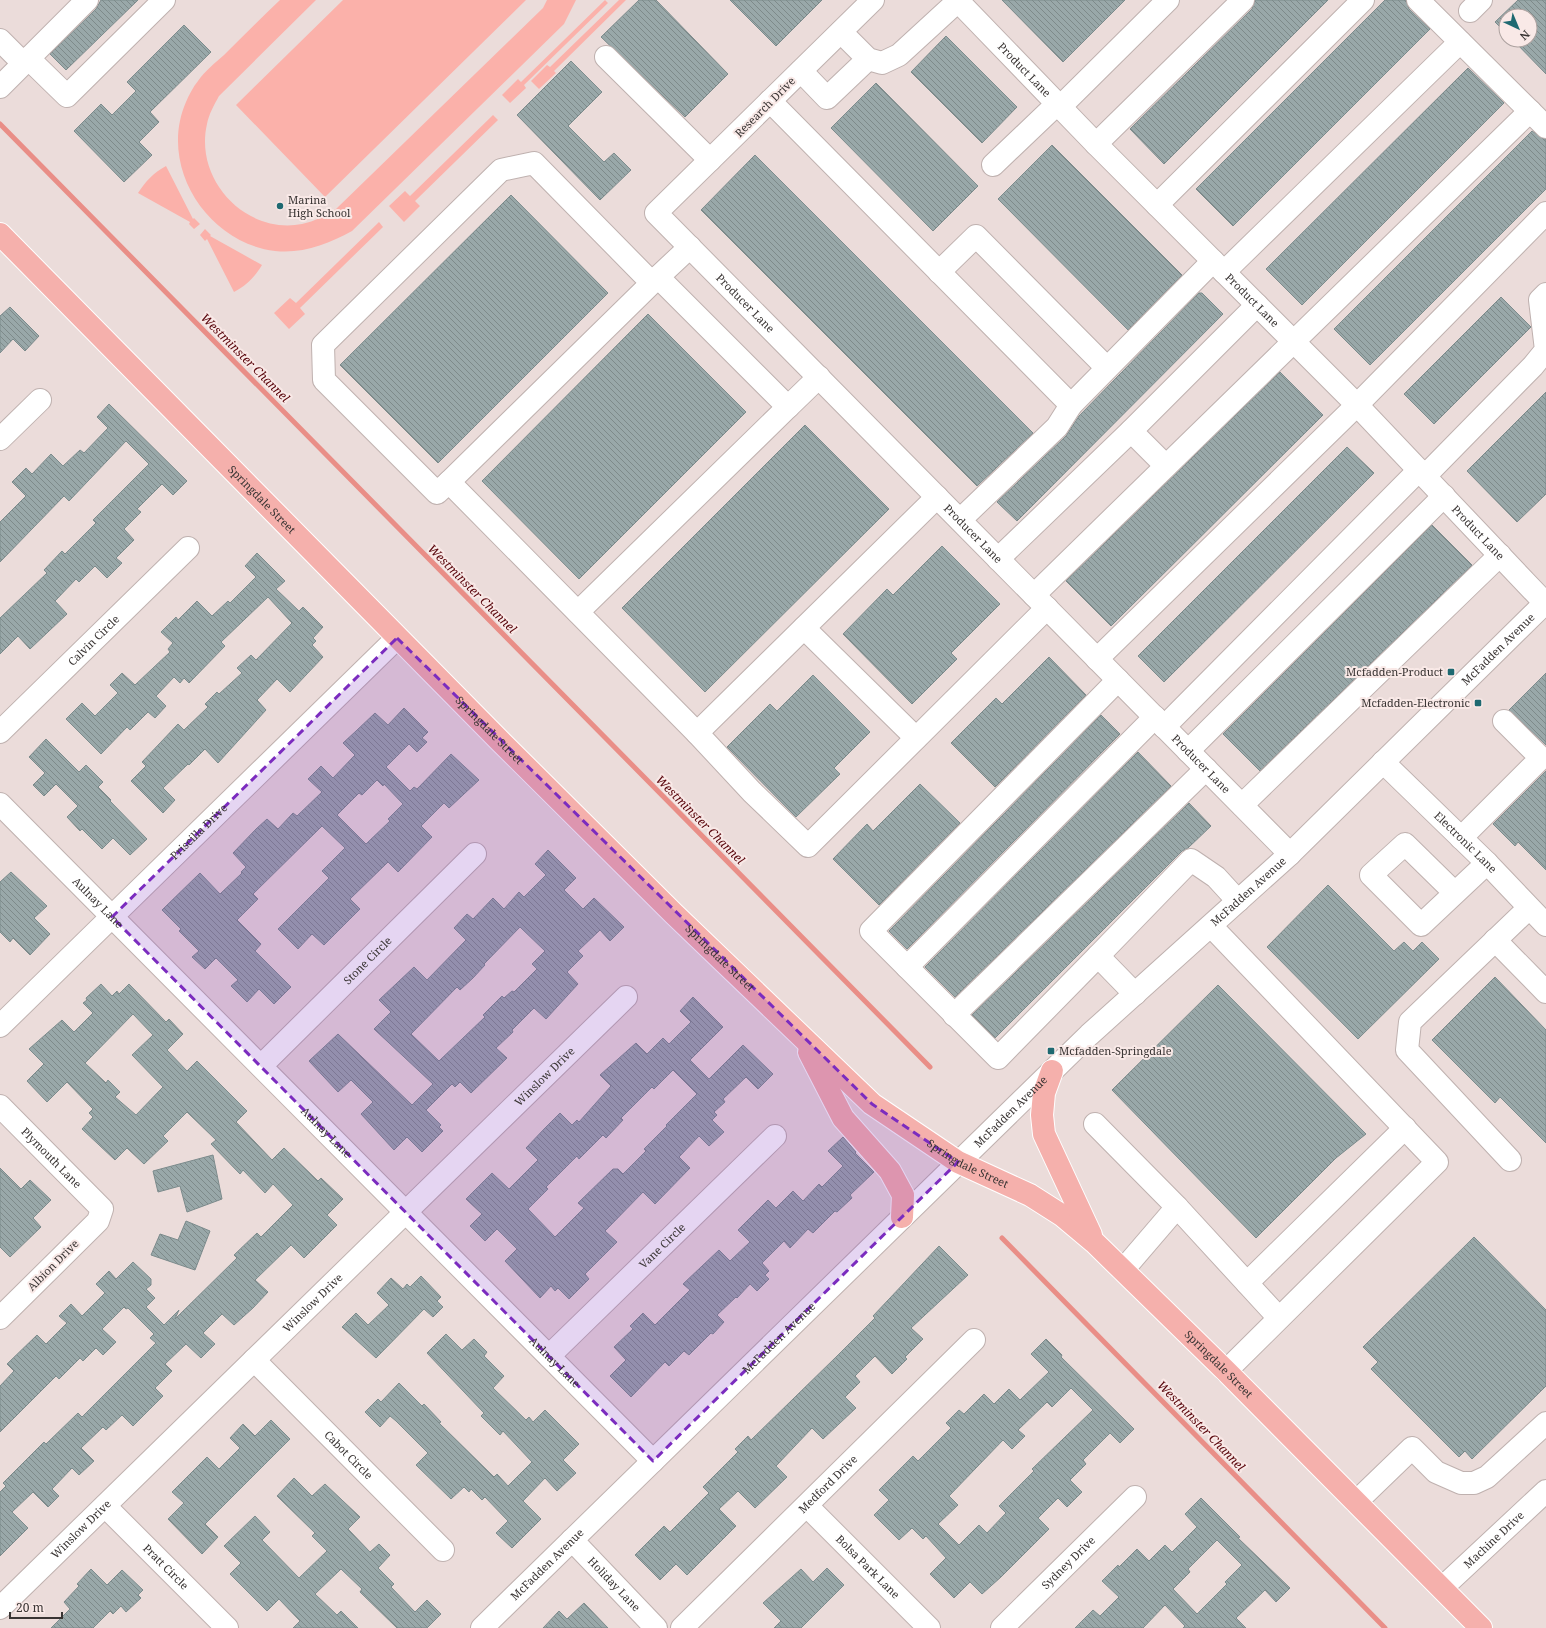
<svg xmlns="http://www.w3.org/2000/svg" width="1546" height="1628" font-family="'Noto Serif',serif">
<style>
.grass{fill:#fbb1aa}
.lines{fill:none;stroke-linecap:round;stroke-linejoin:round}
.stream{stroke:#e98e87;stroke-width:5}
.building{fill:url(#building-back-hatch);stroke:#7c8b8c;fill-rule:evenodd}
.minor-casing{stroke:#bfb1af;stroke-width:24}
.major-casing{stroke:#fff;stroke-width:24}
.minor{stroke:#fff;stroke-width:22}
.major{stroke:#f5b0ac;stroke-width:22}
.marked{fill:#7b2cbf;fill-opacity:0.2;stroke:#7b2cbf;stroke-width:3;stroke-dasharray:8 5;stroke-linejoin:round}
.poi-dot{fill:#1e6971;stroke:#f9e9e7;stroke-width:1.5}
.labels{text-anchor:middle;stroke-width:4;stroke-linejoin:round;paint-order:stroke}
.street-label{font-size:11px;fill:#393433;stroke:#f9e9e7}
.poi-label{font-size:11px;fill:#393433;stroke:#f9e9e7;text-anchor:start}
.water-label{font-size:12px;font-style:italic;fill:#58050b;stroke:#f9e9e7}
</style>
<defs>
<pattern id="building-back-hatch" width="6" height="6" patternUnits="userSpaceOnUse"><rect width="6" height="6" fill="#99a8a9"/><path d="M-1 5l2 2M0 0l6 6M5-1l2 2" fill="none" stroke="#7e8a8a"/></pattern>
</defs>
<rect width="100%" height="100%" fill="#ebdcda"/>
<!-- grass -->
<path class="grass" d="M280,0H316L219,96C214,105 209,114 207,124C194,180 246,235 302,224C315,221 325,216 336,209L543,8L547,0H576L564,24L352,231C328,244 303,254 275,251C207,243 158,166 186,102C189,95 193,87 198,81C205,71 215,63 224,55C242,37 261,18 280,0Z
M343,0H526L325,197L236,105Z
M605,0L608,3L524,85L526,88L510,103L502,95L518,79L521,82Z
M619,0H626L554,71L556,73L539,89L531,81L547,65L550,67Z
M493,115L498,120L415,201L420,206L404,222L389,206L405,191L410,196Z
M166,166L193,219L194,218L200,224L194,229L189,224L190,222L138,193C146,181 153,173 166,166Z
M379,222L383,227L300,308L305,314L289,329L274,313L290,298L296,303Z
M205,229L211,235L210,236L262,265C254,278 247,285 234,292L207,239L205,241L200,235Z"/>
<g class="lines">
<!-- stream -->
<path class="stream" d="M0,124L930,1067
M1002,1238L1385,1628"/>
</g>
<!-- building -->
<path class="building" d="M101,0H138L66,70L50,54L96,9Z
M639,0H656L728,74L685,117L601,37Z
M730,0H822L776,46Z
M1002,0H1125L1063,62Z
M1255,0H1328L1164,164L1130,129L1252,9Z
M1385,0H1406L1409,9L1430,29L1233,226L1196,189Z
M1518,0H1546V74L1513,40H1530V16H1506V33L1495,22Z
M184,25L211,52L150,112L159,122L139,142L152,155L124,182L74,131L101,104L112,115L136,91L127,82Z
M946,36L1017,107L982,143L911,72Z
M571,61L602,92L568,126L604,162L614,153L631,170L600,200L517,115Z
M1468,68L1504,103L1302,305L1266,269Z
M876,83L978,186L933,231L831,128Z
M1532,131L1546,140V189L1370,365L1334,329Z
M1052,145L1182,275L1128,330L998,199Z
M755,155L1033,433L977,486L701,210Z
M511,195L608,293L438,463L340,365Z
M1199,293H1202L1223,314L1017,521L997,502L1066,436L1079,416Z
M1501,297L1531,327L1434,424L1404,394Z
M10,307L39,336L25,351L13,339L0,353V316Z
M648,314L746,412L579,579L482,481Z
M1280,372L1323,415L1111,626L1066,581Z
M1546,392V494L1517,522L1467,471Z
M109,404L187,481L173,495L162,484L137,509L141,512L124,529L134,540L116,558L122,563L107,578L95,566L79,582L76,579L55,601L67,614L30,649L18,636L0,654V618L47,573L44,570L62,551L65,554L96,523L93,520L149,464L126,441L69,501L64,496L0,562V522L26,496L12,482L26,468L32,474L51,454L63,466L80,450L84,453L108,428L97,417Z
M805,425L889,509L705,692L622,608Z
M1347,447L1374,473L1164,682L1138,656Z
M1432,525L1472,565L1260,771L1223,734Z
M942,546L1000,604L951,653L957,659L912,704L843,634L887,589L893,595Z
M257,553L285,581L276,589L299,611L303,607L323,627L313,638L316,641L312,645L323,657L290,692L277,679L257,700L266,710L218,763L205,749L189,765L188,764L163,788L175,800L163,813L131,781L146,766L142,762L178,724L184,730L208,707L205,704L217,692L219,694L242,673L237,668L251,655L256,660L292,623L268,597L221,642L225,646L189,683L184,678L180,683L174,677L156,696L166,706L155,718L148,712L130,730L127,727L101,754L66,719L82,703L95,716L118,693L110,685L122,673L135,685L170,652L168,649L173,643L161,632L176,617L178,620L197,601L212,616L228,601L230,603L256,577L245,566Z
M1049,657L1086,695L995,787L951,743L996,698L1002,704Z
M1546,673V745L1509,710Z
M813,675L870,732L834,768L840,774L796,817L727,747L770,704L777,711Z
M404,708L428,732L422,738L427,742L417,752L409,744L386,767L410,791L414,787L417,789L451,754L479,780L449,808L444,803L421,826L432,837L398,872L388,862L350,899L360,909L324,945L312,934L298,949L278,929L329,878L322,871L345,848L322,826L253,894L258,899L237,920L261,944L255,951L291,987L274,1004L259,989L247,1002L231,986L238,980L216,958L205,969L192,957L199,951L179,931L181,929L162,910L200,873L220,894L242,873L241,872L246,867L233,853L256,829L267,819L278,829L293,813L297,816L322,792L308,779L321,766L333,778L355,755L343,743L356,731L375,713L388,725ZM377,780L383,786L384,784L403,804L388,819L390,821L366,844L337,815L359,793L362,795Z
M1101,715L1120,734L907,949L889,931Z
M46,739L79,772L86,765L103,782L98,787L111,800L110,801L147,839L130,855L113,838L102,849L82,829L80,831L67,817L78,806L56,784L44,796L33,785L45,773L29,757Z
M1138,752L1171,786L955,997L925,967Z
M1546,771V870L1518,842L1515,846L1493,824Z
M920,784L960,823L879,905L833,859L867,824L873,831Z
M1189,803L1211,826L1188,848L1182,851L995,1038L972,1015Z
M548,850L576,878L564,890L583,909L594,898L624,927L610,941L600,930L578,951L583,956L567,972L578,984L546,1019L534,1008L512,1030L513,1032L496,1048L507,1058L471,1093L460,1082L455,1087L452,1084L426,1110L441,1125L439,1127L443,1131L422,1152L407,1137L394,1150L361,1114L373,1102L351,1080L338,1092L309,1061L338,1034L412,1105L433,1084L374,1029L391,1012L379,1000L414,967L427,980L466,940L454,928L467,914L473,919L493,898L504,909L519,892L524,897L546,875L535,864ZM520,927L545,951L532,964L537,969L514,992L512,991L504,998L502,996L483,1015L485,1017L439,1061L411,1034L457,987L460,990L473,978L485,965L484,964Z
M11,872L47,906L34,918L50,934L30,955L13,938L10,942L0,932V882Z
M1328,885L1394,951L1404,942L1413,951L1422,942L1439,959L1358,1039L1267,947Z
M1495,977L1546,1030V1143L1500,1097L1495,1103L1432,1040Z
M101,984L112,996L117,991L119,994L129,984L166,1022L169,1019L183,1034L167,1050L187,1071L197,1061L247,1111L236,1122L272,1160L284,1148L318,1181L321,1178L343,1199L327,1215L337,1225L304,1258L291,1245L255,1280L268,1292L253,1308L234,1325L222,1314L203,1333L215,1344L201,1358L186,1344L165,1364L172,1371L155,1388L163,1396L133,1426L122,1415L106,1430L103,1427L81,1448L94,1461L79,1475L72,1468L52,1489L59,1496L48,1507L33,1492L12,1512L28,1528L0,1556V1492L6,1486L3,1483L44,1442L46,1444L78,1413L82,1417L156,1343L150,1338L154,1334L128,1308L126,1309L124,1307L102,1329L116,1342L103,1355L96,1348L83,1361L80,1358L59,1379L56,1376L0,1432V1386L14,1371L7,1364L37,1335L46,1344L67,1323L59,1316L71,1304L82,1316L105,1293L96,1284L109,1271L116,1279L133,1262L151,1279V1285L146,1289L155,1298L146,1307L164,1325L179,1310L175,1319L237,1258L234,1255L257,1233L261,1237L293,1205L273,1184L265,1193L243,1170L240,1174L211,1144L216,1140L187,1112L163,1136L168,1141L144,1164L127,1148L115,1160L82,1129L93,1117L89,1113L93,1109L67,1082L47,1102L27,1081L44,1064L29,1049L62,1020L74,1032L93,1013L83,1003L87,1000L86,998ZM133,1014L153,1035L132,1055L163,1087L136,1115L115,1097L120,1092L108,1080L106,1083L85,1063Z
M1218,985L1366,1134L1336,1158L1256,1238L1112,1090Z
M693,997L723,1027L690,1060L709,1079L743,1045L773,1074L758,1089L746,1077L723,1099L725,1102L714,1112L717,1115L712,1120L724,1132L709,1146L699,1136L679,1157L690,1168L655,1204L643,1192L605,1231L617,1242L585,1274L589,1279L569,1299L558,1288L555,1291L551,1286L540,1298L505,1261L517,1249L497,1229L485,1241L470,1226L482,1214L466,1199L492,1173L509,1189L538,1160L526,1148L545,1128L560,1113L572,1125L577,1120L579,1122L611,1086L600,1075L636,1043L647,1054L663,1038L669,1044L691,1022L680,1011ZM673,1070L697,1094L666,1125L667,1126L644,1149L646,1151L623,1174L618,1169H613L578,1203L584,1208L555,1237L528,1209L548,1189L546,1187L577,1156L579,1159L603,1135L606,1138L623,1120L621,1118L652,1087L654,1089Z
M843,1137L856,1152L855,1153L874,1172L850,1195L852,1198L837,1212L835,1211L813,1233L808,1229L790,1248L784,1241L762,1263L769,1271L765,1275L769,1279L757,1291L750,1284L737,1298L736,1297L717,1315L724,1322L713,1334L711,1333L689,1355L684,1351L669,1366L665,1362L631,1397L610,1376L626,1360L614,1347L633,1329L630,1326L643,1313L655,1325L690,1290L683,1284L719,1250L730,1261L750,1242L738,1230L768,1200L776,1208L793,1191L803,1201L819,1184L822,1187L843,1166L828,1151Z
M213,1155L222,1199L187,1212L180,1186L158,1192L153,1171Z
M0,1168L21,1189L30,1180L51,1200L33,1218L41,1227L10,1257L0,1247Z
M186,1221L210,1231L195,1270L151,1255L160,1234L178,1240Z
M1474,1237L1546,1310V1386L1472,1459L1465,1451L1459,1457L1371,1369L1378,1362L1363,1347Z
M939,1246L968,1275L911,1328L923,1339L905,1357L907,1359L892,1374L875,1356L855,1376L860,1382L845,1397L856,1408L823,1439L812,1428L776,1466L787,1477L755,1508L738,1491L719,1509L736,1526L687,1575L676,1564L660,1580L635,1555L664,1526L670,1532L709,1493L703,1487L738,1452L735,1449L748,1436L751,1440L836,1357L875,1318L873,1316Z
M421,1276L441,1297L437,1301L443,1307L433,1317L424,1309L376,1358L342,1327L356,1313L368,1325L389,1305L377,1293L391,1278L403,1289L407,1284L410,1287Z
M446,1334L462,1350L474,1339L487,1352L484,1356L504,1376L493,1388L526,1420L529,1417L533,1422L545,1410L579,1444L563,1460L576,1473L557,1491L545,1478L523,1501L541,1519L512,1548L496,1533L508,1521L485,1497L482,1500L471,1489L469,1492L464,1487L451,1499L416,1465L428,1453L396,1421L390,1416L380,1427L365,1412L378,1399L381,1402L399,1383L422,1406L424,1404L441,1422L439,1423L494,1477L497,1474L508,1486L532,1462L503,1431L500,1435L481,1416L484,1413L427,1353Z
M1046,1339L1062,1355L1061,1357L1134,1429L1120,1443L1110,1433L1083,1460L1086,1464L1070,1480L1082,1492L1067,1507L1058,1498L1038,1518L1049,1529L1001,1577L982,1594L970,1582L954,1598L930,1574L946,1558L926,1536L923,1539L912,1528L899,1540L874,1515L889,1500L879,1490L913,1456L918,1461L951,1428L946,1423L959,1410L964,1414L984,1394L994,1404L1009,1389L1020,1400L1049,1372L1031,1354ZM1071,1388L1093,1410L1032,1469L1034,1471L999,1506L1006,1513L987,1533L979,1525L959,1545L938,1524L958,1505L949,1496L1003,1440L1012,1449L1025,1436L1018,1430L1047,1402L1052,1407Z
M271,1420L290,1439L205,1524L218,1537L202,1554L168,1519L184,1503L172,1492L207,1457L219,1469L240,1448L230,1438L243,1424L255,1436Z
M294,1478L312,1496L325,1484L360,1517L348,1529L370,1552L379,1544L390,1555L378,1568L394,1584L391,1587L415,1612L427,1600L441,1614L427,1628H397L360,1592L362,1589L341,1569L315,1594L337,1615L341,1611L358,1628H293L300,1621L279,1599L267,1611L230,1574L241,1563L224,1546L255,1516L270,1532L262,1540L299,1578L327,1551L312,1536L315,1533L277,1496Z
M1201,1498L1240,1537L1238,1538L1290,1588L1276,1602L1265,1590L1236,1618L1246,1628H1183L1185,1626L1165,1605L1143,1628H1075L1093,1610L1100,1616L1119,1597L1102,1581L1118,1565L1119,1567L1137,1549L1149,1561L1165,1545L1172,1552L1197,1527L1185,1514ZM1217,1540L1242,1565L1225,1582L1227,1584L1197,1614L1173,1589L1190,1572L1188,1569Z
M827,1568L844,1585L801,1628H774L781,1621L763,1603L801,1569L813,1582Z
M91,1569L107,1585L122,1570L143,1590L138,1595L141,1598L126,1612L121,1606L113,1614L110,1611L93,1628H51L70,1609L64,1602L79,1586L77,1584Z
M584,1603L608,1628H543L559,1611L567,1619Z"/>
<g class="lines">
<!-- minor casing -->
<g class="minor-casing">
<g id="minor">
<path id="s1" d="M873,0L656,213L1290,854"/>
<path id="s2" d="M957,0L1096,144L1357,405L1545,603"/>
<path d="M1418,0L1546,127"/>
<path d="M1470,11L1481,0"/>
<path d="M841,32L868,59L882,63L899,55L958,1"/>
<path d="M0,40L23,63"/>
<path d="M606,57L710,160"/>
<path d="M28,58L67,96L164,0"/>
<path d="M801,71L827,98L868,59"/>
<path d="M0,87L87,0"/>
<path d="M770,101L1071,405L1213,261"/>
<path d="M1060,107L1168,0"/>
<path d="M1096,144L1243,0"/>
<path d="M993,165L1057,104"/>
<path d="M1157,205L1363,0"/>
<path d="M939,272L976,236L1107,368"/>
<path d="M1224,272L1460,42"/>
<path d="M658,277L788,407L819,377"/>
<path d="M652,283L534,163L501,170L323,345L324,380L437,493L449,482L658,277L690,247"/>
<path d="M1131,431L1166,466"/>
<path d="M0,439L40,400"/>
<path d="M1425,476L1533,366L1546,350L1540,300L1546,294"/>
<path d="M449,482L697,733"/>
<path d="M937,497L697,733L752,792L808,846L1047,608"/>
<path d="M960,520L1057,427L1071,405"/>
<path d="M998,559L1131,431L1257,305"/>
<path d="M1034,595L1530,111"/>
<path d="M578,612L788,407"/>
<path d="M804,628L916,738"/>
<path d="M1097,659L1357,405L1546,213"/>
<path d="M1164,727L1419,470"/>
<path id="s3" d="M0,732L188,548"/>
<path d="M1188,751L1444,496"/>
<path id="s4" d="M1383,762L1487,863L1546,925"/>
<path id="s5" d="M0,804L653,1461"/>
<path d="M1242,805L1500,555"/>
<path d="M1461,838L1541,758L1504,721"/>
<path d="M1455,893L1405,844L1371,875L1421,925L1487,863"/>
<path d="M1211,926L1437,1162L1226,1371"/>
<path d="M1495,940L1546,992"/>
<path d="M1098,956L998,1058L871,931L1118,680"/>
<path d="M907,967L1155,717"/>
<path d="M1135,994L1098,956L1191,860L1216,877L1238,901"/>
<path d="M954,1015L1206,769"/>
<path id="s6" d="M0,1026L397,638"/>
<path id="s7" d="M261,1066L475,854"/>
<path id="s8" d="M0,1106L102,1209L98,1221L0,1318"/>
<path d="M1095,1124L1177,1207L1279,1318"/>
<path d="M1510,1160L1407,1050L1410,1022L1529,908"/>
<path d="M1123,1270L1177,1207"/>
<path d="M1247,1283L1405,1128"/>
<path id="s9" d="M549,1356L775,1136"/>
<path id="s10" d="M254,1360L443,1550"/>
<path d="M1356,1502L1412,1448L1436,1472L1461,1483H1474L1487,1477L1546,1423"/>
<path id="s11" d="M105,1506L227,1628"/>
<path id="s12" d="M807,1506L929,1628"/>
<path id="s13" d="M572,1540L656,1628"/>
<path id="s14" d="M1442,1588L1546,1491"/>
<path id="s15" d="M0,1608L626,997"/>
<path id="s16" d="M482,1628L1089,1035L1290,854L1546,602"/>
<path id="s17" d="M682,1628L974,1340"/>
<path id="s18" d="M1002,1628L1135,1497"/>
</g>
</g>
<!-- major casing -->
<g class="major-casing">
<g id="major">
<path id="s19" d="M0,234L499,740L674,914L872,1104L958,1162L1030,1195L1063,1216L1094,1242L1226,1371L1481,1628"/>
<path d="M809,1052L843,1118L890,1171L903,1195L902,1217"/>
<path d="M1052,1071L1044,1093L1042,1115L1044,1134L1091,1235"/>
</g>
</g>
<!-- minor -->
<use href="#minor" class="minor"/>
<!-- major -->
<use href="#major" class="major"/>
</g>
<!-- marked area -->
<path class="marked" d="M397,638L872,1104L958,1162L653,1461L112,917Z"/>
<!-- markers -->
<g class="poi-dot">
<circle cx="280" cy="206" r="4"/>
<rect x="1447" y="668" width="8" height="8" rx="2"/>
<rect x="1474" y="699" width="8" height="8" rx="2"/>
<rect x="1047" y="1047" width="8" height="8" rx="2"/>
</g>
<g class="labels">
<!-- street labels -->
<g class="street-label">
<text dy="4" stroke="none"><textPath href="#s2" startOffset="97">Product Lane</textPath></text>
<text transform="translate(765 107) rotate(-45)" y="4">Research Drive</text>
<text dy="4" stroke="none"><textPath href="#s2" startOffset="421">Product Lane</textPath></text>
<text dy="4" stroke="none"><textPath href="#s1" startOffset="431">Producer Lane</textPath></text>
<text dy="4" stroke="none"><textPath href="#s19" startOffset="373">Springdale Street</textPath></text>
<text dy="4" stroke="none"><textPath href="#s2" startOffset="745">Product Lane</textPath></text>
<text dy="4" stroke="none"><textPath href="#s1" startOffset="755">Producer Lane</textPath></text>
<text dy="4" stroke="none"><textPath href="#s3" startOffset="131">Calvin Circle</textPath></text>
<text dy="4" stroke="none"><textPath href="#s16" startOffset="1411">McFadden Avenue</textPath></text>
<text dy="4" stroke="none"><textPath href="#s19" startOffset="697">Springdale Street</textPath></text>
<text dy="4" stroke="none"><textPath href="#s1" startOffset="1079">Producer Lane</textPath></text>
<text dy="4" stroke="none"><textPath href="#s6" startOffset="278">Priscilla Drive</textPath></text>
<text dy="4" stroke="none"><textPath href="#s4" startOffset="115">Electronic Lane</textPath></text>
<text dy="4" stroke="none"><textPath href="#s16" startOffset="1063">McFadden Avenue</textPath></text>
<text dy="4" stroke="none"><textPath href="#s5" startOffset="139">Aulnay Lane</textPath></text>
<text dy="4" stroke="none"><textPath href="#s19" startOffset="1021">Springdale Street</textPath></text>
<text dy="4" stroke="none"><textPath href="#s7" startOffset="150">Stone Circle</textPath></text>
<text dy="4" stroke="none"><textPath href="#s15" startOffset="761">Winslow Drive</textPath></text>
<text dy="4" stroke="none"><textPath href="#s16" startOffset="739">McFadden Avenue</textPath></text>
<text dy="4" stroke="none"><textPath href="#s5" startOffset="463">Aulnay Lane</textPath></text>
<text dy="4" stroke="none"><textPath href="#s8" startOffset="73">Plymouth Lane</textPath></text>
<text dy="4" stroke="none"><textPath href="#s19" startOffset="1345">Springdale Street</textPath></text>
<text dy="4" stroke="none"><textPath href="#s9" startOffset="158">Vane Circle</textPath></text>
<text transform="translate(53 1265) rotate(-45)" y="4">Albion Drive</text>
<text dy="4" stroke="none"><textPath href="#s15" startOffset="437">Winslow Drive</textPath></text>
<text dy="4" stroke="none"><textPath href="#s16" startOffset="415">McFadden Avenue</textPath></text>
<text dy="4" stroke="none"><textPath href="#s5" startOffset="787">Aulnay Lane</textPath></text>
<text dy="4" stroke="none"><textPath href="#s19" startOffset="1669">Springdale Street</textPath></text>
<text dy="4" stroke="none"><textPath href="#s10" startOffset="134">Cabot Circle</textPath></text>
<text dy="4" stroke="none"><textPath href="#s17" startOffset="205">Medford Drive</textPath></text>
<text dy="4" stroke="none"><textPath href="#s15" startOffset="113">Winslow Drive</textPath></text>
<text dy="4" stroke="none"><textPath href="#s14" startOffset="71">Machine Drive</textPath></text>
<text dy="4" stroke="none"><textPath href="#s18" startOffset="93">Sydney Drive</textPath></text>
<text dy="4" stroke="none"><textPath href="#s16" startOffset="91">McFadden Avenue</textPath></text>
<text dy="4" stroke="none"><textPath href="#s11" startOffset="86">Pratt Circle</textPath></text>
<text dy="4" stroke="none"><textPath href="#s12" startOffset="86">Bolsa Park Lane</textPath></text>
<text dy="4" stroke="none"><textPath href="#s13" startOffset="61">Holiday Lane</textPath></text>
</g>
<!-- poi labels -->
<g class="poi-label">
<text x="288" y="204">Marina<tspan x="288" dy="13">High School</tspan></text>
<text x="1443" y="676" text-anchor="end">Mcfadden-Product</text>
<text x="1470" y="707" text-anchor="end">Mcfadden-Electronic</text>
<text x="1059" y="1055">Mcfadden-Springdale</text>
</g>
<!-- water labels -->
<g class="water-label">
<text transform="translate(245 358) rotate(45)" y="4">Westminster Channel</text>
<text transform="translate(472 589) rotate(45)" y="4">Westminster Channel</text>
<text transform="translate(700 820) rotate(45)" y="4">Westminster Channel</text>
<text transform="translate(1201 1426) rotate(46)" y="4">Westminster Channel</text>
</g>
</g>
<!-- north arrow -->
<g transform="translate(1518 28) rotate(136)"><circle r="19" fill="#f9e9e7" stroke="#aca19f"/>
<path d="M0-3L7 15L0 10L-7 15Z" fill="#1e6971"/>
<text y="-6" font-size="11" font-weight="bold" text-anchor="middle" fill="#393433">N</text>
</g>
<!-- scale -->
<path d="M10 1612v6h52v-6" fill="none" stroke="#393433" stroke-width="2"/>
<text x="16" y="1612" font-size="12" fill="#393433" stroke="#f9e9e7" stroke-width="3" paint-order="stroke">20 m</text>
</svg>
